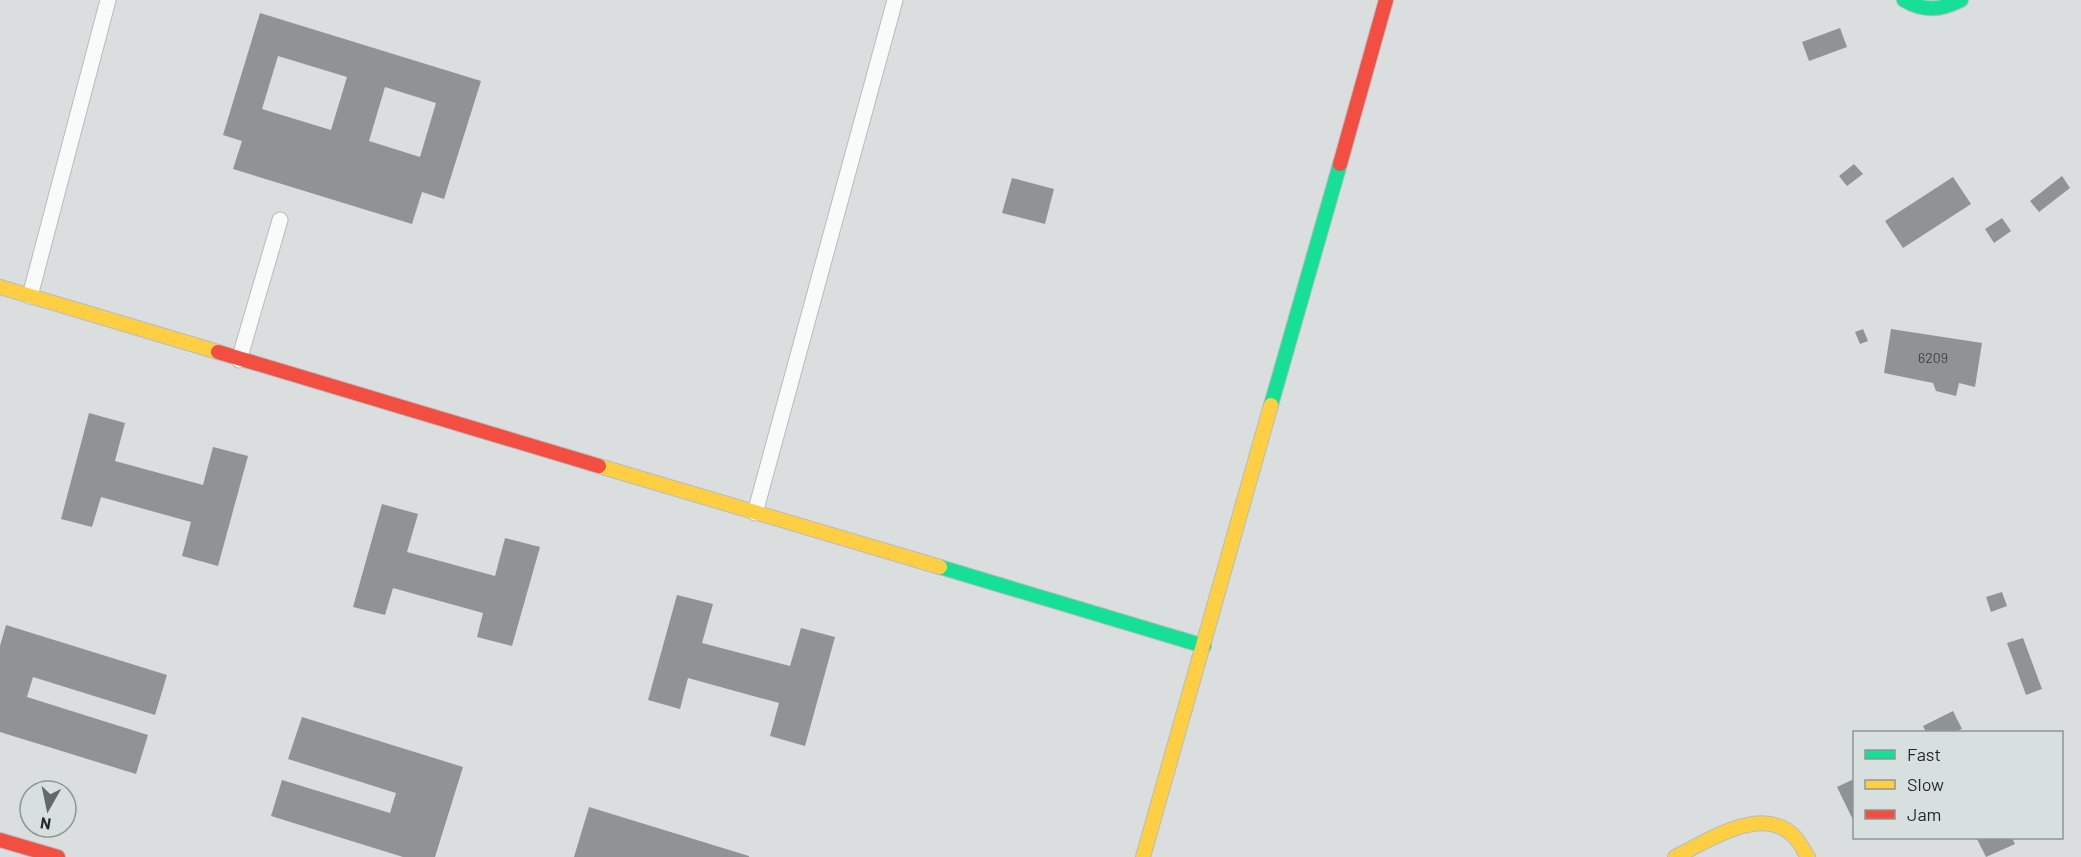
<svg xmlns="http://www.w3.org/2000/svg" width="2081" height="857" font-family="Barlow,sans-serif">
<style>
.building{fill:#909393;fill-rule:evenodd}
.lines{fill:none;stroke-linecap:round;stroke-linejoin:round}
.lane-casing{stroke:#b8bcbb;stroke-width:17}
.fast-casing{stroke:#b8bcbb;stroke-width:16}
.slow-casing{stroke:#b8bcbb;stroke-width:16}
.jam-casing{stroke:#b8bcbb;stroke-width:16}
.lane{stroke:#f9fafa;stroke-width:15}
.fast{stroke:#16e098;stroke-width:14}
.slow{stroke:#ffcf43;stroke-width:14}
.jam{stroke:#f24e42;stroke-width:14}
.labels{text-anchor:middle;stroke-width:6;stroke-linejoin:round;paint-order:stroke}
.number-label{font-size:14px;fill:#404342}
</style>
<rect width="100%" height="100%" fill="#dadede"/>
<!-- building -->
<path class="building" d="M260,13L481,81L444,199L422,192L412,224L233,169L242,141L223,135ZM278,56L347,77L331,130L262,109ZM385,87L436,103L420,157L369,141Z
M1840,28L1847,47L1809,61L1802,42Z
M1854,164L1863,174L1847,186L1839,176Z
M2062,176L2070,188L2039,212L2030,201Z
M1953,177L1971,204L1903,248L1885,221Z
M1012,178L1054,189L1045,224L1002,213Z
M2002,218L2011,231L1994,243L1985,229Z
M1863,329L1868,341L1860,344L1855,332Z
M1891,329L1982,343L1975,387L1959,383L1956,396L1936,391L1933,383L1884,373Z
M89,413L125,423L115,461L203,485L213,447L248,456L218,566L182,556L191,522L101,497L92,527L61,519Z
M382,504L418,514L407,552L495,576L505,538L540,547L512,646L477,637L483,613L393,588L385,615L353,607Z
M2002,592L2007,606L1991,612L1986,597Z
M677,595L713,604L702,643L790,666L801,628L835,637L805,746L770,736L779,703L688,678L680,709L648,700Z
M6,625L167,675L155,715L33,677L27,697L148,735L136,774L0,732V646Z
M2023,638L2042,689L2026,695L2007,643Z
M1953,711L1962,729L1954,732H1926L1923,726Z
M302,717L463,767L435,857H403L271,816L282,780L390,813L396,793L288,759Z
M1854,779V822L1837,787Z
M589,807L749,856V857H574Z
M1981,838H2012L2015,844L1986,857L1977,839Z"/>
<g class="lines">
<!-- lane casing -->
<g class="lane-casing">
<path id="lane" d="M30,296L108,0
M239,360L280,220
M755,513L895,0"/>
</g>
<!-- fast casing -->
<g class="fast-casing">
<path id="fast" d="M1904,0C1924,12 1941,10 1961,0
M1271,405L1340,164
M940,567L1204,646"/>
</g>
<!-- slow casing -->
<g class="slow-casing">
<path id="slow" d="M0,287L218,352
M599,466L940,567
M1143,857L1271,405
M1675,857C1708,841 1762,803 1795,837C1800,843 1804,851 1808,857"/>
</g>
<!-- jam casing -->
<g class="jam-casing">
<path id="jam" d="M1340,164L1386,0
M218,352L599,466
M0,840L58,857"/>
</g>
<!-- lane -->
<use href="#lane" class="lane"/>
<!-- fast -->
<use href="#fast" class="fast"/>
<!-- slow -->
<use href="#slow" class="slow"/>
<!-- jam -->
<use href="#jam" class="jam"/>
</g>
<g class="labels">
<!-- number labels -->
<g class="number-label">
<text x="1933" y="363">6209</text>
</g>
</g>
<!-- legend -->
<rect x="1853" y="731" width="210" height="108" fill="#d8e0df" stroke="#909695" stroke-width="1.5"/>
<rect x="1865" y="750" width="30" height="9" fill="#16e098" stroke="#909695" stroke-width="1.5"/>
<text x="1907" y="761" font-size="18" fill="#252827">Fast</text>
<rect x="1865" y="780" width="30" height="9" fill="#ffcf43" stroke="#909695" stroke-width="1.5"/>
<text x="1907" y="791" font-size="18" fill="#252827">Slow</text>
<rect x="1865" y="810" width="30" height="9" fill="#f24e42" stroke="#909695" stroke-width="1.5"/>
<text x="1907" y="821" font-size="18" fill="#252827">Jam</text>
<!-- north arrow -->
<g transform="translate(48 809) rotate(189)"><circle r="28" fill="#d8e0df" stroke="#909695" stroke-width="1.5"/>
<path d="M0-4.5L10 22L0 15L-10 22Z" fill="#646867"/>
<text y="-9" font-size="16" font-weight="bold" text-anchor="middle" fill="#252827">N</text>
</g>
</svg>
